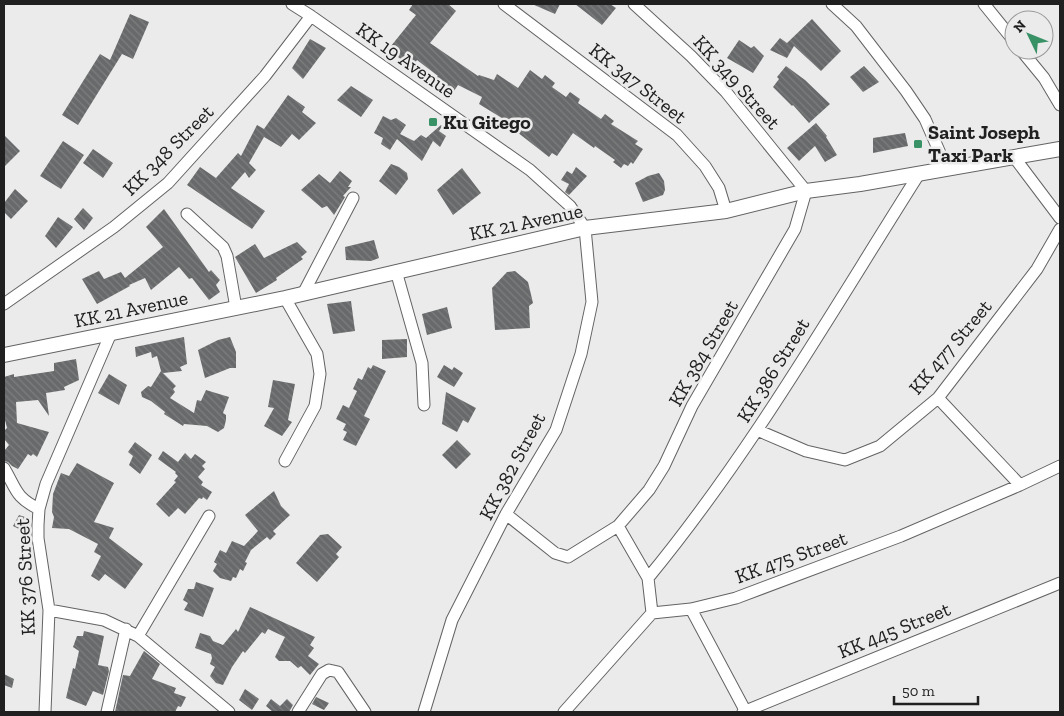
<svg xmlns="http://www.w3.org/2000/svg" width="1064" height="716" font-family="'Zilla Slab',serif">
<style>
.building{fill:url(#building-back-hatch)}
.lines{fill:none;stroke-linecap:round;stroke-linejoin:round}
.minor-casing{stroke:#636364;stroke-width:13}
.major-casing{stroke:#636364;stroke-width:16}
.minor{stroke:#fff;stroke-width:11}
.major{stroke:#fff;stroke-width:14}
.poi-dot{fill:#399166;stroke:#ebebec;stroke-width:2}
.labels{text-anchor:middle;stroke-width:5;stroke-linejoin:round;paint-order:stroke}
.street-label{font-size:20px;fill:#202020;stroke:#ebebec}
.poi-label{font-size:20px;font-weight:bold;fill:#202020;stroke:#ebebec;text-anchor:start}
</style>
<defs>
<pattern id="building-back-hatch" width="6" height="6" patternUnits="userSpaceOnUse" patternTransform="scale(1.25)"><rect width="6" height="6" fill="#68696a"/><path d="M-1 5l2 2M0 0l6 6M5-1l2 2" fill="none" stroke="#7d7e7e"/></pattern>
</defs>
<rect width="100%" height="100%" fill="#ebebec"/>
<!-- building -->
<path class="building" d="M413,4H448L456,11L430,43L478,76L479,75L494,80L497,74L518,88L530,70L542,79L545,75L555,83L552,87L566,97L570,92L580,99L578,103L601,119L605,114L614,121L611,124L638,141L635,144L643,149L633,164L631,162L628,166L624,164L621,168L613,162L615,160L595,146L594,148L573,133L557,156L552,153L549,157L517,132L514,135L502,125L505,120L479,104L482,97L458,85L454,91L436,78L438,76L417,60L415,63L404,57L402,60L394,54L391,46L416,15L409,10Z
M532,4H560L555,14Z
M575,4H610L616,8L602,25Z
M130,14L149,22L133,59L122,54L78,125L62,115L100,54L110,60Z
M812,19L841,51L821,71L794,46L787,58L770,50L780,38L787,43Z
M310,39L326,48L303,79L292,68Z
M739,40L751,48L754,46L764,56L753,73L727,58Z
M786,66L805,80L830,104L809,123L793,105L792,106L773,87L779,79L777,77Z
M864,66L879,82L863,92L850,77Z
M351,86L373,100L361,117L337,100Z
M288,95L305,107L302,112L316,123L299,140L292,134L281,147L264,137L249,163L256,170L249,178L245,172L231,188L265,211L252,229L187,185L200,167L216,178L238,153L241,156L257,125L264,129Z
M383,116L391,120L396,118L406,125L400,134L414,141L421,135L426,138L441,125L442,126L439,131L446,136L440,147L433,141L422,161L397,139L390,150L381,144L383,138L374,133Z
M816,123L827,136L826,137L837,155L825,162L815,146L799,161L787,148Z
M905,133L908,146L873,153V138Z
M4,135L20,151L4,167Z
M63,141L84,155L61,189L40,176Z
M93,149L113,163L103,178L83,163Z
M391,164L399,167L407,173L408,179L396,195L379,181Z
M576,167L587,176L569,195L565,192L569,184L561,180L567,171L572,174Z
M462,168L481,193L453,215L437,190Z
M340,171L352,181L348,187H351L343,196L345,197L334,215L327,206L322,208L301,190L319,174L330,183Z
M659,173L664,181L665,190L663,195L643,202L635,183L648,176Z
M15,189L28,201L11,219L4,212V203Z
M83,208L93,218L84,230L74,219Z
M164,209L209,272L211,270L220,280L216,285L220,292L209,300L192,278L189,279L179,267L151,290L145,278L129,285L130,286L97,304L82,279L99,271L104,279L121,272L125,278L163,247L146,227Z
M58,217L73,227L56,248L45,236Z
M374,240L379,258L371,261L346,260L345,247Z
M297,242L307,252L301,257L303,259L276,278L277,280L256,293L235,257L255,244L264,258Z
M515,271L528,282L533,303L529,306L530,328L495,330L492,288L507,272Z
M351,301L355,331L333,334L327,304Z
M447,307L452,328L427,335L422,314Z
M184,337L187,364L180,367L182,371L163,373L176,386L173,389L175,392L170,398L194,413L197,400L201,401L206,390L229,397L223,413L226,415V420L224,428L218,432L207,426L184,424L183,426L164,414L165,412L151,401L142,397L141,392L148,386L151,387L161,371L157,356L152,358L151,352L136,357L135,347Z
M230,337L236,352V368H230L205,378L198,350L218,340Z
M407,339V357L382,359V340Z
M76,359L79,380L64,387L65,390L46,393L49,416L38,400L16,402L17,423L49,432L37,457L33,454L31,456L28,454L18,469L12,466L8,462L4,461V451L9,445L4,439V431L7,428L4,416V377L14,374V377L54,371V363Z
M373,365L386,371L364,416L370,419L356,446L343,440L347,432L343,430L346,424L336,419L343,405L349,408L357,391L353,389L358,378L362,380L368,367L371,369Z
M444,365L452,370L454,367L463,373L454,387L437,377Z
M109,374L127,385L119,405L98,393Z
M273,380L295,384L288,420L292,422L282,436L264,426L274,408L268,407Z
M446,392L476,408L468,423L463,420L457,432L442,424Z
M457,440L471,454L456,469L442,455Z
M135,442L152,455L140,474L129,465L133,456L128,452Z
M163,451L178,462L185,453L191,459L195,454L206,462L202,466L205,469L198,477L203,482L201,485L212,492L207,500L203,497L202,499L199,498L185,514L178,508L169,517L156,504L176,482L174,481L178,476L175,473L176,472L158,459Z
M77,463L114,483L94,522L114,528L109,538L143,564L125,589L105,574L99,581L91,576L101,556L94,552L98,544L69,529L52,528L54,517L52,512L53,494L61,473L69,476Z
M274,491L281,506L290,515L273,531L276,534L270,540L267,537L251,550L245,562L247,563L243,571L240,569L236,578L233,577L231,581L220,578L213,571L217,564L214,562L220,550L226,553L232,541L244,546L258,531L245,515Z
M19,515L28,518L23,531L13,526Z
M328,534L342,547L336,554L339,557L317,582L296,563L320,535Z
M196,582L214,588L203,617L184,610L188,603L183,600L188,589H194Z
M250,607L315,637L310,645L314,648L308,656L319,664L310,675L301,666L298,668L290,661H279L275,657L285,637L268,629L265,634L262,632L245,653L243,651L232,667L223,685L216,683L210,676L215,667L210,664L212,658L211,654L195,648L200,633L210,636L213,641L223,645L236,629L238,632Z
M84,631L104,636L98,665L108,667L109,671L103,695L93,691L86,706L66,698L73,668L75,669L79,651L73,647L77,636H83Z
M144,651L160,664L152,679L176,688L174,693L186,697L181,707L178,706L175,712H115L123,675L130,676Z
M4,674L14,679L12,688L4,685Z
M245,689L259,699L252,710L239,700Z
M316,697L329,703L324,710L312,704Z
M271,699L280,706L287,699L293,705L289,712H273L266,706Z"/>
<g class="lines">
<!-- minor casing -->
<g class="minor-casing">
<path id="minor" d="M292,4L311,16L530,170L570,206L585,228L592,302L581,354L556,430L506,514L452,620L424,712
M504,4L677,135L705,166L719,188L726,211
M832,4L856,26L906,91L925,119L947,169
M984,4L1014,41
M1021,50L1044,78L1060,105
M1014,157L1060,218
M187,214L223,247L227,256L236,308
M396,271L422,363L424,405
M304,292L353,198
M4,304L114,227L168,183L265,76L311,16
M938,398L1020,485
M757,430L806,451L845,460L880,446L938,398L1037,269L1060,229
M285,461L315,406L320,374L317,354L285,298
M4,468C17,490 15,497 39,509
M506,514L555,553L568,557L618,526L648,578L652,613
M618,526L649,490L664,466L692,406L795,229L806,191L726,92L691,56L634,4
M648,578C751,453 832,311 919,174
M691,609L746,712
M49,610L104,620L138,636L229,712
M138,636L209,516
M45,712L49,610L38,538V525L39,509L46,484L111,333
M107,712L126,629
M298,712L322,674L329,670L338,672L365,712
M564,712L652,613L691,609L736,598L901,536L1020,485L1060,466
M743,712L1060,583"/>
</g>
<!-- major casing -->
<g class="major-casing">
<path id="major" d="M4,355L285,298L585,228L726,211L806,191L860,184L1060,149"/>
</g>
<!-- minor -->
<use href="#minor" class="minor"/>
<!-- major -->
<use href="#major" class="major"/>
</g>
<!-- markers -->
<g class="poi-dot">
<rect x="428" y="117" width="10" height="10" rx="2.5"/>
<rect x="913" y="139" width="10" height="10" rx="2.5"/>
</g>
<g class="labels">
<!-- street labels -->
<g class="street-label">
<text transform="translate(406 60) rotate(35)" y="7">KK 19 Avenue</text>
<text transform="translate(737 82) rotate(48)" y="7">KK 349 Street</text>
<text transform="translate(638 83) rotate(38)" y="7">KK 347 Street</text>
<text transform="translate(168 150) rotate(-45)" y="7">KK 348 Street</text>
<text transform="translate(526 222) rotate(-12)" y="7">KK 21 Avenue</text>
<text transform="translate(131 309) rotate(-12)" y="7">KK 21 Avenue</text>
<text transform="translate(950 347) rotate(-50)" y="7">KK 477 Street</text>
<text transform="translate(703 353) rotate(-60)" y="7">KK 384 Street</text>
<text transform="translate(773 370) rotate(-58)" y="7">KK 386 Street</text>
<text transform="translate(512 466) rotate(-62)" y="7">KK 382 Street</text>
<text transform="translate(791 557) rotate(-20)" y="7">KK 475 Street</text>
<text transform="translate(25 577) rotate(-93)" y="7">KK 376 Street</text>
<text transform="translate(894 630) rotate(-22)" y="7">KK 445 Street</text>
</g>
<!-- poi labels -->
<g class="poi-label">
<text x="443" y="129">Ku Gitego</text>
<text x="928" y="139">Saint Joseph<tspan x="928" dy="23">Taxi Park</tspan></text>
</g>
</g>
<!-- border -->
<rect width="1064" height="716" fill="none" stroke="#202020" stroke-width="10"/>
<!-- north arrow -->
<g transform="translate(1029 35) rotate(313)"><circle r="24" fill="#ebebec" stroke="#9a9a9a"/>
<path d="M0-4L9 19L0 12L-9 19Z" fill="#399166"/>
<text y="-8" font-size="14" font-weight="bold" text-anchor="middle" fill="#202020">N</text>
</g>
<!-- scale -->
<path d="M894 696v8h84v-8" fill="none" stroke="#202020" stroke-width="2.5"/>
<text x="902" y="696" font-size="15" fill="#202020" stroke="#ebebec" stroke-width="4" paint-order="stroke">50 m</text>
</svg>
